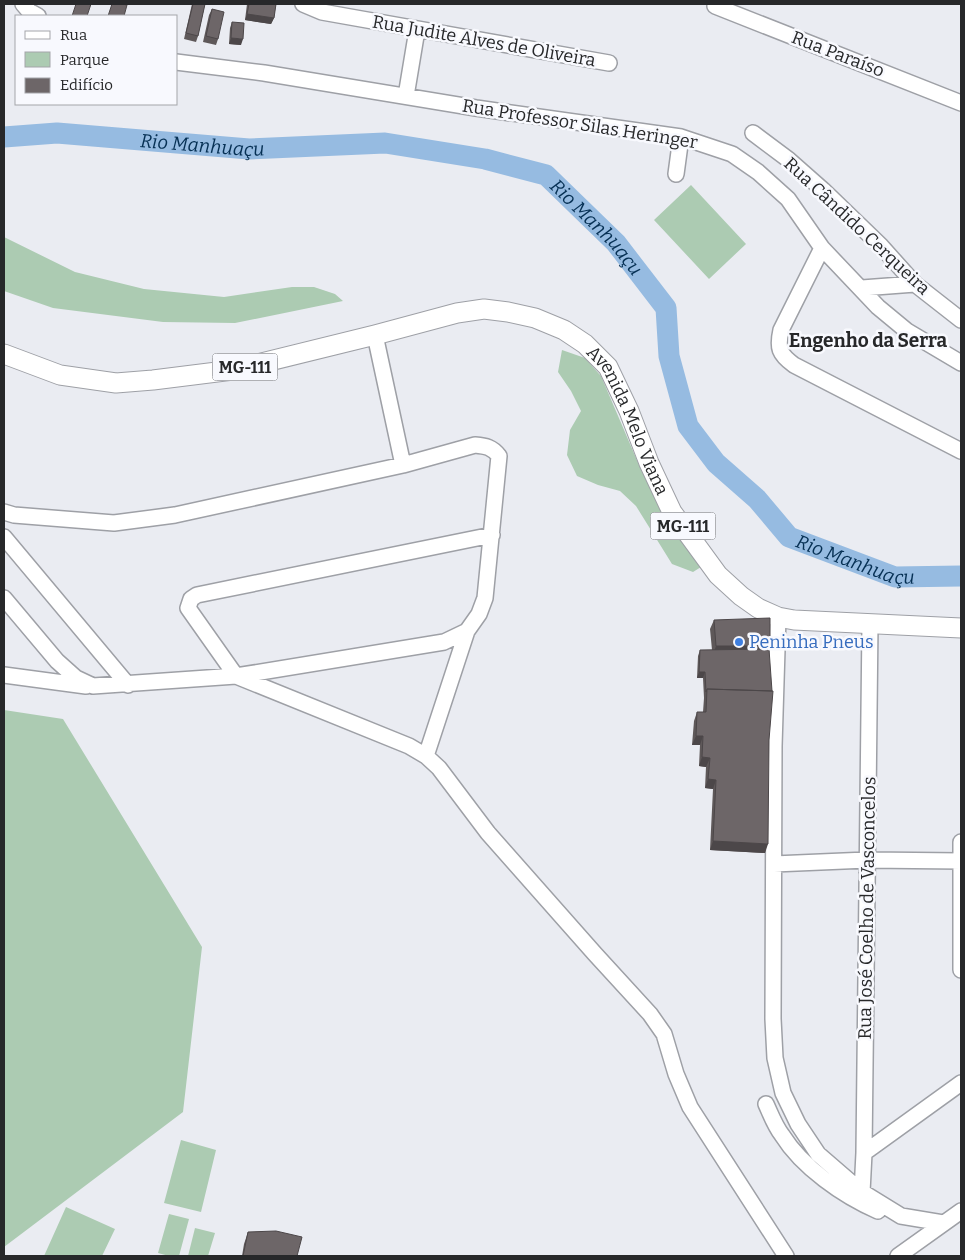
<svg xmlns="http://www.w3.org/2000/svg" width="965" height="1260" font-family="Bitter,serif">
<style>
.green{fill:#accbb2}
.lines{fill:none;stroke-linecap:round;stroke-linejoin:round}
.river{stroke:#96bbe1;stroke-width:21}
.minor-casing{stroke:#9ea0a6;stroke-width:18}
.major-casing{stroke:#9ea0a6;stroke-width:21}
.minor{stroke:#fff;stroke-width:15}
.major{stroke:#fff;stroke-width:19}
.wall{fill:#5e5859}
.shaded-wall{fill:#4c4749}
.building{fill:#6d6668;stroke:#4c4749}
.shop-dot{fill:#3f7fe0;stroke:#f8f9fe;stroke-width:2}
.labels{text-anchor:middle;stroke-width:5;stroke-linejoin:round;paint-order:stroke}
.shield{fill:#f8f9fe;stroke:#66676a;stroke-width:1}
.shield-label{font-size:16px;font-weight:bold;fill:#27282a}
.street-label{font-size:18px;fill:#27282a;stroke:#f8f9fe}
.shop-label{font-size:18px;fill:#366cbe;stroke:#f8f9fe;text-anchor:start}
.water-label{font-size:19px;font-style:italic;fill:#063054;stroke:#f8f9fe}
.neighbourhood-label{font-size:19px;font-weight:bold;fill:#27282a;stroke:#f8f9fe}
</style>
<rect width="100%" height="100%" fill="#eaecf2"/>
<!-- green -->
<path class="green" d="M691,185L746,244L709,279L654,220Z
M4,237L75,272L144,289L224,297L292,287H314L335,294L343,301L235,323L163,322L53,308L4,291Z
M562,350L585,358L601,376L642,472L674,528L701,567L693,572L672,564L636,506L620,491L598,485L577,476L567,455L570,430L581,411L571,391L558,372Z
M4,710L63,719L202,947L183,1112L4,1247Z
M181,1140L216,1150L201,1212L164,1203Z
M66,1207L115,1229L102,1256H44Z
M169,1214L189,1219L179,1256H169L158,1253Z
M195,1228L215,1233L208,1256H188Z"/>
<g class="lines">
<!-- river -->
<path class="river" id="s1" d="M4,137L57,133L249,149L385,143L485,159L546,175L616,243L666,308L669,356L688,426L716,463L757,499L789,537L895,577L961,576"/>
<!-- minor casing -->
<g class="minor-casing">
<path id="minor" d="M23,4L29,11L38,16
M303,4L322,12L609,63
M715,6L961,103
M176,62L264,73L476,108L681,137L732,154L758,172L788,199L822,248L878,307L907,331L961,363
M406,96L417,30
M753,133L789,160L823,190L881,246L915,284L961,320
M676,174L681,137
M822,248L781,330C777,348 779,354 794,365L961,451
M862,288L915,284
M375,335L403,465
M4,512L14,515L114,523L175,515L403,465L475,445C486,446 492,447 499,456L485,598L479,614L467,631L444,642L236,676L93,686L76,678L57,661L4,598
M492,535L197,595L191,599L188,608L236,676L409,746L426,756L439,768L488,833L595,954L650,1014L664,1034L676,1074L690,1107L786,1256
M4,537L128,685
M778,617L774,746L773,1019L775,1058L783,1093L798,1124L818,1154L862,1192L901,1216L943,1223
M4,675L86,686
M426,756L467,631
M961,842V970
M774,864L867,860L961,861
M766,1104C771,1115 775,1126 782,1135C802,1167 843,1196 878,1211
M864,1153L961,1083
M862,1192L864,1153L870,624
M898,1256L961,1211"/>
</g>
<!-- major casing -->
<g class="major-casing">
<g id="major">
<path id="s2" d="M4,354L60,375L116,383L153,380L233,370L375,335L457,313L484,309L508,312L535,318L564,330L585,344L608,367L629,411L649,463L672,512L718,575L741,596L758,608L778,617L794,620L961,628"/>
</g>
</g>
<!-- minor -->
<use href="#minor" class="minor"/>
<!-- major -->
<use href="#major" class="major"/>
</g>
<!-- wall -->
<path class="wall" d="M192,4H205L198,36L196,42L184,39Z
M247,4H276L274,18L271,24L245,20Z
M212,9L218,39L216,45L203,42L209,15Z
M232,22L241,45L229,44L230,28Z
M714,620L770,646L769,649V740L765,853L710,850L713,789L705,788L706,767L699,766L700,745H692L694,721L697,712H703L704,698L703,678H697L698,656L700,650H712L710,629Z
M248,1232L297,1256H242L244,1244Z"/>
<!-- shaded-wall -->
<path class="shaded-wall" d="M247,14L274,18L271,24L245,20Z
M231,38L243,39L241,45L229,44Z
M716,646H770L767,655H713Z
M699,672H705L703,678H697Z
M696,736H703L700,745H692Z
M702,757L710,758L706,767L699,766Z
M708,779L716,780L713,789L705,788Z
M713,841L768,844L765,853L710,850Z"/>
<!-- building -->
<path class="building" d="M76,4H91L87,16H72Z
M112,4H122L127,5L124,16H108Z
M193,4H205L198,36L186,33Z
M249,4H276L274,18L247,14Z
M212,9L224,12L218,39L206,36Z
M232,22L244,23L243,39L231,38Z
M770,618V646H716L714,620Z
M769,649L772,691L707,689L706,692L705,672H699L700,650Z
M707,689L773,691L769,740L768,844L713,841L716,780L708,779L710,758L702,757L703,736H696L697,712H706Z
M276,1231L302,1237L297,1256H243L248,1232Z"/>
<!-- markers -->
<circle class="shop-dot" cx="739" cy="642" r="5"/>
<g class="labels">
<!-- shield labels -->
<g class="shield">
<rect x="212.5" y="353.5" width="65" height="27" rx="4"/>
<rect x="650.5" y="512.5" width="65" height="27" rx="4"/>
</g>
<g class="shield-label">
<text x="245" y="373">MG-111</text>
<text x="683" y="532">MG-111</text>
</g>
<!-- street labels -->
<g class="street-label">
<text transform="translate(484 41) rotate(10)" y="6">Rua Judite Alves de Oliveira</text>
<text transform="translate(838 54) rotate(21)" y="6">Rua Paraíso</text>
<text transform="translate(580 124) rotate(9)" y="6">Rua Professor Silas Heringer</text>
<text transform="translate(857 226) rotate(43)" y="6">Rua Cândido Cerqueira</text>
<text dy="6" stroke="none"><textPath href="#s2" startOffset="690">Avenida Melo Viana</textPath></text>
<text transform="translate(867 908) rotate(-89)" y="6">Rua José Coelho de Vasconcelos</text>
</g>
<!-- shop labels -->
<g class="shop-label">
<text x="749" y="648">Peninha Pneus</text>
</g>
<!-- water labels -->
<g class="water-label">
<text dy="7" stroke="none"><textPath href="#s1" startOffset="199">Rio Manhuaçu</textPath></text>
<text dy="7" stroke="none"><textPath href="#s1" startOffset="619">Rio Manhuaçu</textPath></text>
<text dy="7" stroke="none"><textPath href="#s1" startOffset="1068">Rio Manhuaçu</textPath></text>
</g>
<!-- neighbourhood labels -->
<g class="neighbourhood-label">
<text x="868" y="347">Engenho da Serra</text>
</g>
</g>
<!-- border -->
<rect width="965" height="1260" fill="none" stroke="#27282a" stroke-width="10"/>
<!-- legend -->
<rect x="15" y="15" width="162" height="90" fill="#f8f9fe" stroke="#a4a5a9"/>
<rect x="25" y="31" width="25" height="8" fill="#ffffff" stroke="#a4a5a9"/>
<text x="60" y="40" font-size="15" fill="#27282a">Rua</text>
<rect x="25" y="52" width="25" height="15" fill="#accbb2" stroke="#a4a5a9"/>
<text x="60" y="65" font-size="15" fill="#27282a">Parque</text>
<rect x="25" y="78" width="25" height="15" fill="#6d6668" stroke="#a4a5a9"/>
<text x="60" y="90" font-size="15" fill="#27282a">Edifício</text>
</svg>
